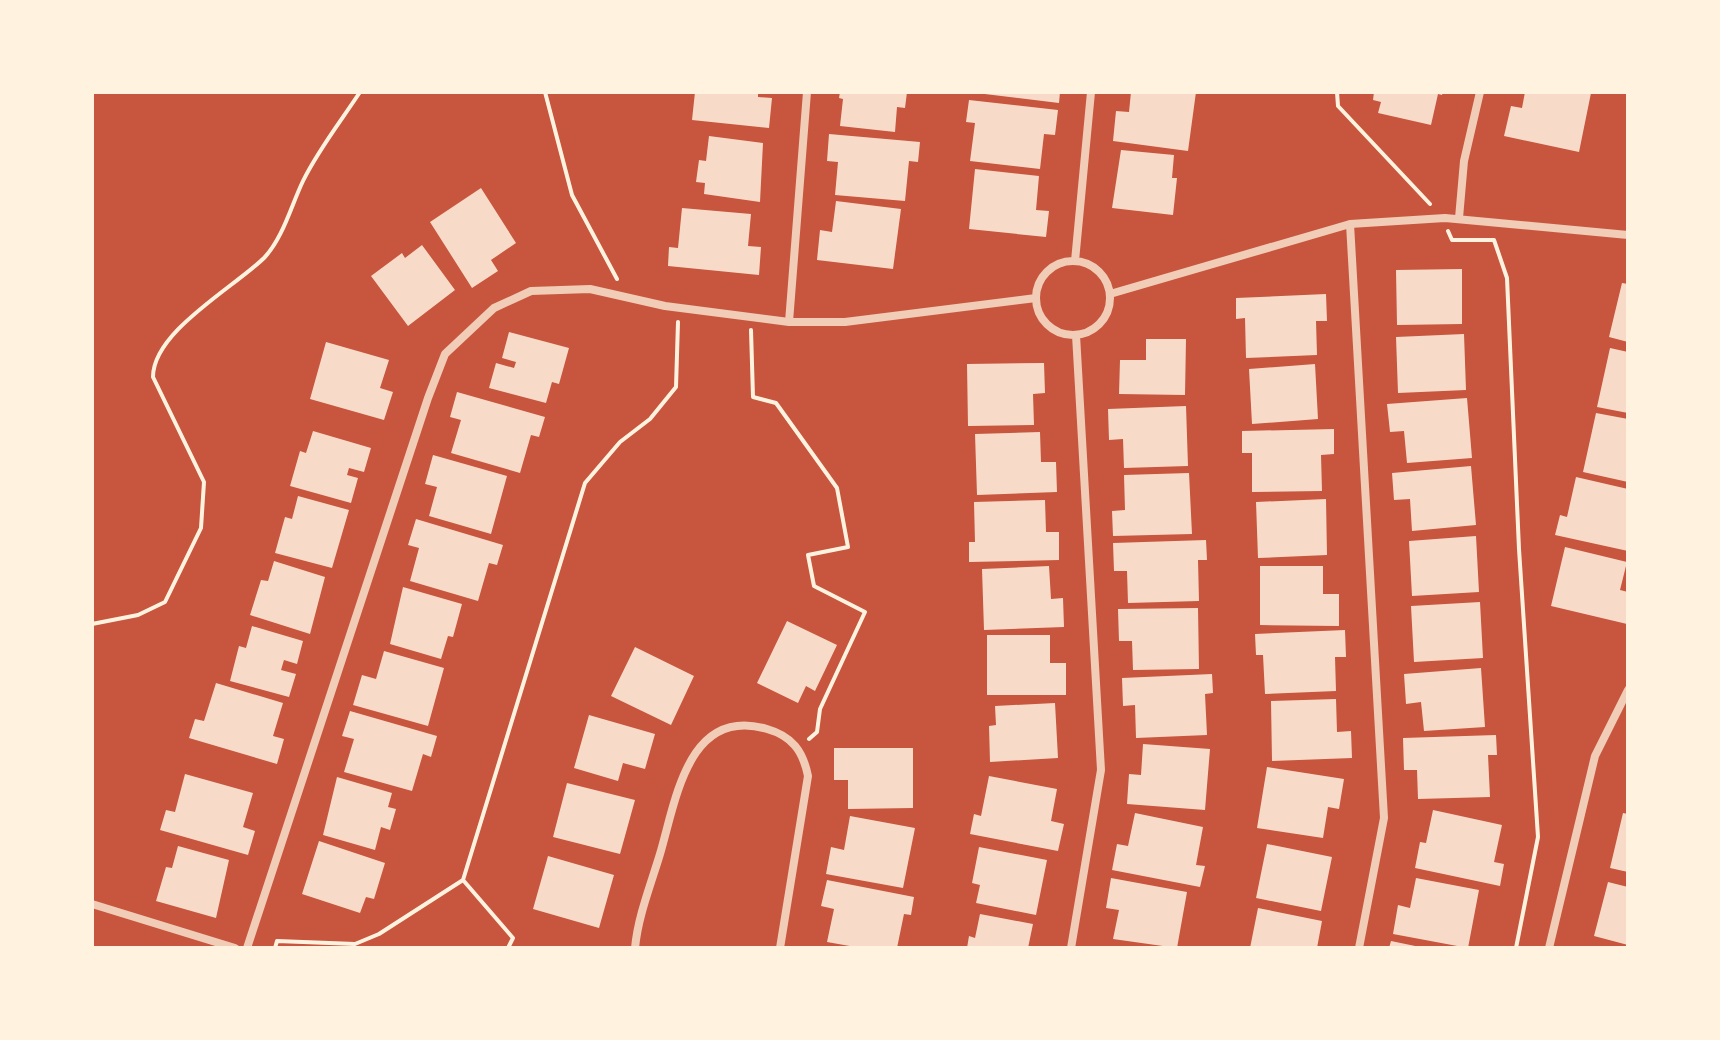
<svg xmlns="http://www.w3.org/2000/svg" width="1720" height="1040" font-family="Inter,sans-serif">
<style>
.building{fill:#f7dbc8}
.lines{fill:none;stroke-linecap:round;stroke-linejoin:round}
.path{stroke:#fff3e0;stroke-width:4}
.minor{stroke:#f1ccb7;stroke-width:8}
</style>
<rect width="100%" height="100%" fill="#c8553d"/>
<!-- building -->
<path class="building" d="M695,92H758V97L772,98L769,128L692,120Z
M840,92H907L905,108L897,107L895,132L840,126L843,99L839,98Z
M968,92H1060L1059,103Z
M1131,92H1196L1188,151L1113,141L1116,111L1129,112Z
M1374,92H1443L1442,95L1438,94L1431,125L1378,113L1381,102L1373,100Z
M1525,92L1591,93L1579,152L1504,136L1511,106L1522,108Z
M969,100L1058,110L1055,135L1044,134L1040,169L970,161L975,123L966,122Z
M829,134L920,142L918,162L909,161L905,201L835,195L838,162L827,161Z
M709,136L763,143L760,202L704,194L705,183L696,182L699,160L706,161Z
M1121,150L1174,155L1172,178H1177L1173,215L1112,208Z
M975,169L1039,176L1036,210L1049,211L1046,237L969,229Z
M481,188L516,243L491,260L498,271L472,288L430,222Z
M836,201L901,209L893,269L817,260L820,230L832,232Z
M682,208L751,214L748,246L761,247L759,275L668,266L669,247L678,248Z
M422,245L455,290L408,326L371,276L402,253L405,258Z
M1462,269V324L1397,325L1396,270Z
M1622,283L1628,284V342L1609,337Z
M1326,294L1327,321H1316L1317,355L1246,358L1245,318L1236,319V298Z
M509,332L569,348L559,384L552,382L546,403L489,388L496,363L514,368L516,362L502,358Z
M1464,334L1466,390L1398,393L1396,337Z
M1146,339H1186L1185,395L1119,394L1120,360H1146Z
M326,342L389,360L380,388L393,392L384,420L310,399Z
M1610,348L1628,352V413L1597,407Z
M1044,363L1045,393L1033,394L1034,425L968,426L967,364Z
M1315,364L1318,419L1252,424L1249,369Z
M457,392L545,417L539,437L531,435L520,473L451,453L461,420L450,417Z
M1467,398L1472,458L1407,463L1404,431L1390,432L1387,404Z
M1186,406L1188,466L1124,468L1123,439L1109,440L1108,409Z
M1596,413L1628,419V482L1583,472Z
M1334,429V454L1321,455L1322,491L1252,492V453H1242V431Z
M313,431L371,448L364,472L349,468L347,475L358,478L351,503L290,486L300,451L306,453Z
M1040,432L1041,462H1056L1057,492L977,495L975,434Z
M433,455L507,476L491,534L429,516L437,487L425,484Z
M1471,466L1476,525L1412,531L1410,499L1394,500L1392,473Z
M1189,473L1192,534L1113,536L1112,511L1125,510L1124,475Z
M1576,477L1628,489V551L1555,535L1560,515L1567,517Z
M298,496L349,510L332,568L275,553L285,517L292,519Z
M1326,499L1327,555L1258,558L1256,502Z
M1045,500L1046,532H1059V560L969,562V542H975L974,502Z
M416,519L503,545L497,565L489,563L478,601L410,581L419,548L408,545Z
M1476,536L1479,592L1412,596L1409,541Z
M1206,540L1207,560H1198L1199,601L1128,603L1127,571H1114L1113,543Z
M1565,547L1627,562L1620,590L1628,592L1627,624L1551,606Z
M274,561L325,577L310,634L250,615L261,580L268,581Z
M1049,566L1051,599L1063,598L1064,627L984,630L982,569Z
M1260,566H1323V594H1339V626L1260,625Z
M403,587L462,604L453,637L448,636L441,659L390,644Z
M1480,602L1483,658L1414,662L1411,606Z
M1198,608L1199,669L1133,670L1132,641H1119L1118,609Z
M787,621L837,645L815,691L806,686L798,703L757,683Z
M252,626L303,641L297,664L284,660L281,670L296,674L289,697L230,681L239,646L246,648Z
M1345,630L1346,657H1335L1336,691L1265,694L1263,655H1256L1255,634Z
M987,635H1050V663H1066V695H987Z
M635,647L694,676L671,725L611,696Z
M384,651L444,668L428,726L353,705L362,675L376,679Z
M1481,668L1485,727L1424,731L1421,702L1406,704L1404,674Z
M1212,674L1213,693L1205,694L1207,735L1136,738L1135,705L1123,706L1122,678Z
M216,683L283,703L273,736L284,739L277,764L189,738L195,719L204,721Z
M1336,699L1337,732L1351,731L1352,758L1272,761L1271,701Z
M1055,703L1058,758L990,762L989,726L996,725L995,706Z
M350,711L437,736L431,757L423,754L412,791L344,772L354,739L342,736Z
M589,715L655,734L645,769L623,763L618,781L574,768Z
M1496,735L1497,755H1488L1490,797L1418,799L1417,770H1404L1403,738Z
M1143,744L1210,749L1205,810L1127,804L1129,774L1141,775Z
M834,748H913V808L848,809V780H834Z
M1267,767L1344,779L1339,809L1328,807L1323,838L1257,828Z
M185,774L253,793L243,827L255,831L248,855L160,830L166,810L175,812Z
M989,776L1057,789L1051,821L1064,824L1058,851L970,834L974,814L981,816Z
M337,777L392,793L388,807L396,809L390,830L381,827L375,850L323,835Z
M567,783L635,800L620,854L553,837Z
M1433,810L1502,825L1494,862L1504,864L1500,886L1415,868L1420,842L1426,843Z
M1135,813L1203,827L1196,865L1205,866L1200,887L1112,870L1117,844L1128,846Z
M1623,813L1628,814V872L1610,868Z
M850,816L915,828L903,888L826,874L831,847L844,850Z
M319,841L385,863L374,899L366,897L360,913L302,894Z
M1267,844L1332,857L1321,911L1256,898Z
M178,846L229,860L216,918L156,901L166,867L172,868Z
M979,847L1047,860L1036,915L976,903L980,885L972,883Z
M548,856L614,875L599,928L533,909Z
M1111,878L1187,892L1177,948L1113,939L1119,910L1106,908Z
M1416,878L1479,890L1468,948L1393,934L1398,905L1410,908Z
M827,880L914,897L911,915L904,914L897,948H861L827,942L834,909L821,906Z
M1608,882L1628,887V945L1594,936Z
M1258,908L1322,921L1317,948H1250Z
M980,914L1033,924L1028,948H967L969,936L975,938Z
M1391,941L1420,947V948H1389Z"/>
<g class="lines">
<!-- path -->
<path class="path" d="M545,92L572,195L617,279
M1337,92L1338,106L1430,204
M1448,231L1452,240H1494L1507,278L1519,549L1538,837L1516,948
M751,330L753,397L776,403L837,488L848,547L808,555L814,586L865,612L820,709L817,732L809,739
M92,624L138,615L165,602L201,528L204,482L153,377C153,332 233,288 264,258C283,238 291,206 303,181C318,150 341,121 360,92
M463,880L513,938L508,948
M275,948L277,941L355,944L379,934L463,880L585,483L620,442L650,419L676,387L678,322"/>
<!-- minor -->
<path class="minor" d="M1459,218L1464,161L1480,92
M1350,224L1384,818L1359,948
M1075,261L1091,92
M1036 298a37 37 0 1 1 74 0a37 37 0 1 1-74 0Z
M1110,294L1350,224L1445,218L1628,235
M789,322L807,92
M92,904L235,948
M247,948L428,398L445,354L494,308L531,291L590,289L665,306L789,322H845L1036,298
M635,948C638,916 651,884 660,854C676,800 688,706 767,729C792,736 803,751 808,776L780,948
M1071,948L1101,770L1076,335
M1549,948L1595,756L1628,690"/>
</g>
<!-- border -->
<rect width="1720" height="1040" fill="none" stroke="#fff3e0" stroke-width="188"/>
</svg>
